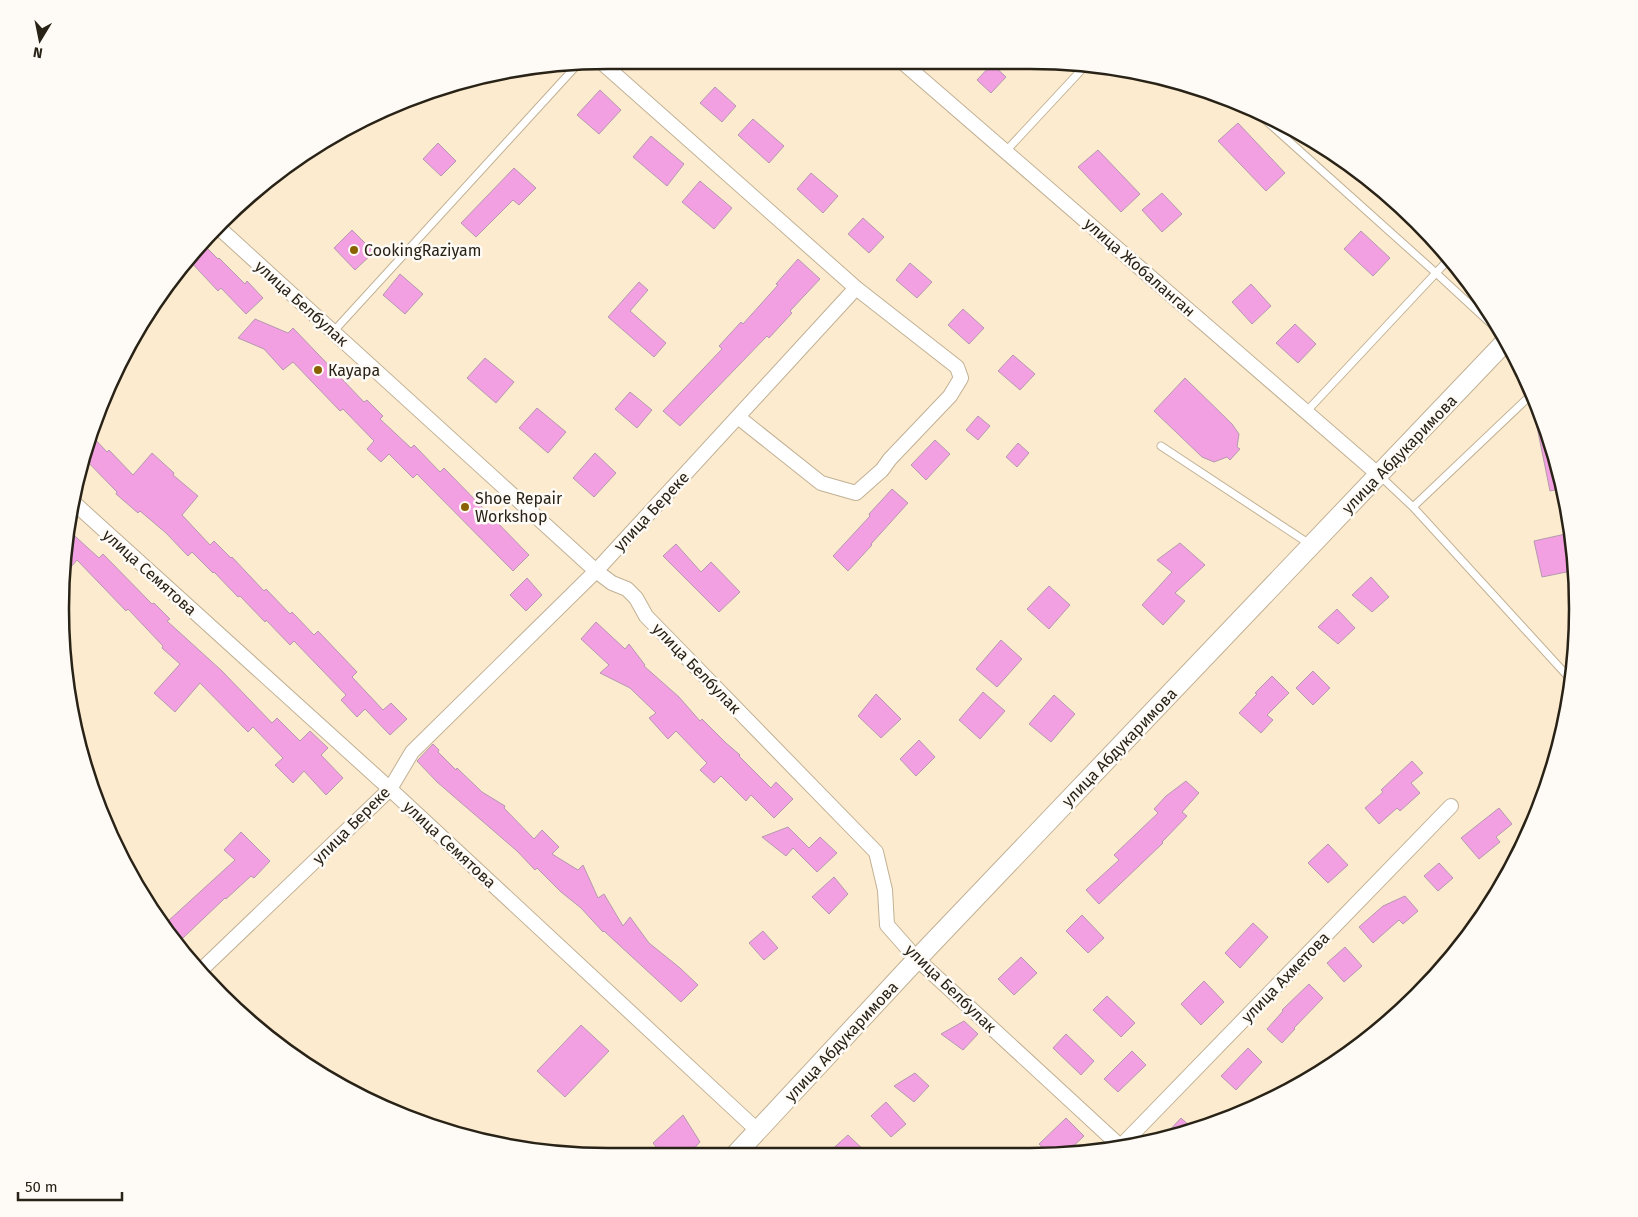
<svg xmlns="http://www.w3.org/2000/svg" width="1638" height="1217" font-family="'Fira Sans',sans-serif">
<style>
.building{fill:#f2a0e2;stroke:#b499ae}
.lines{fill:none;stroke-linecap:round;stroke-linejoin:round}
.lane-casing{stroke:#c1b195;stroke-width:9}
.street-casing{stroke:#c1b195;stroke-width:16}
.secondary-casing{stroke:#c1b195;stroke-width:21}
.lane{stroke:#fff;stroke-width:7}
.street{stroke:#fff;stroke-width:14}
.secondary{stroke:#fff;stroke-width:19}
.poi-dot{fill:#896100;stroke:#fefaf5;stroke-width:2}
.labels{text-anchor:middle;stroke-width:5;stroke-linejoin:round;paint-order:stroke}
.poi-label{font-size:16px;fill:#282217;stroke:#fefaf5;text-anchor:start}
.street-label{font-size:16px;fill:#282217;stroke:#fefaf5}
.rim{fill:none;stroke:#282217;stroke-width:2.5}
</style>
<rect width="100%" height="100%" fill="#fcebce"/>
<!-- building -->
<path class="building" d="M992,64L1006,77L991,93L977,80Z
M715,87L736,106L722,122L700,103Z
M600,90L621,110L599,134L577,115Z
M753,119L784,146L769,163L738,135Z
M1238,123L1285,173L1266,191L1218,141Z
M651,136L684,164L667,186L633,157Z
M438,143L456,161L441,176L423,159Z
M1098,150L1140,194L1121,212L1078,167Z
M514,168L536,188L519,205L513,200L476,237L461,223Z
M811,173L838,196L823,213L797,189Z
M700,181L732,208L714,229L682,202Z
M1162,193L1182,214L1162,232L1142,210Z
M863,218L884,237L869,253L848,234Z
M352,230L374,252L355,270L334,248Z
M1361,231L1390,258L1373,276L1344,249Z
M201,242L218,259L219,258L245,284L247,281L263,298L246,314L221,288L218,291L188,259L196,247Z
M798,259L820,279L790,311L792,313L769,338L767,336L680,426L663,411L722,349L719,346L741,322L743,324L778,285L776,284Z
M910,263L932,282L917,298L896,280Z
M400,274L423,294L405,314L383,295Z
M639,282L648,290L630,311L666,343L654,357L608,317Z
M1251,284L1271,306L1252,324L1232,302Z
M963,309L984,328L969,344L948,325Z
M255,319L288,333L293,328L364,402L367,400L383,416L380,419L411,448L414,445L440,472L444,468L529,555L513,571L417,474L413,478L389,454L381,462L367,449L374,441L343,409L340,411L293,362L283,370L264,349L238,338Z
M1295,324L1316,344L1298,363L1276,343Z
M1013,355L1035,374L1020,390L998,371Z
M485,358L514,382L496,403L467,378Z
M1185,378L1232,424L1239,434L1237,447L1240,449L1230,460L1227,457L1214,462L1202,457L1154,411Z
M630,392L652,410L637,428L615,409Z
M537,408L566,432L548,453L519,428Z
M978,416L990,426L978,440L966,430Z
M1542,421L1559,466L1563,488L1550,491L1536,422Z
M91,435L107,452L109,450L133,475L152,453L174,473L173,475L198,496L182,515L210,545L214,541L231,558L232,557L264,591L266,589L290,614L292,612L314,635L318,631L357,672L352,677L383,710L391,703L407,719L390,735L365,709L357,717L341,700L346,695L294,641L290,645L266,620L265,622L240,596L238,597L214,572L213,573L192,552L188,556L166,533L140,511L138,513L116,494L117,492L82,456Z
M935,440L950,454L926,480L911,465Z
M1018,443L1029,453L1017,467L1006,457Z
M595,453L616,473L594,497L573,478Z
M892,489L908,503L871,544L872,545L848,571L833,556L870,516L869,514Z
M66,528L99,558L103,554L152,604L154,603L170,619L167,621L222,671L272,723L277,718L300,741L310,731L328,748L321,755L343,778L326,795L304,771L293,783L275,765L283,758L253,727L248,732L200,683L175,712L154,693L180,664L162,648L163,646L128,609L126,611L77,560L65,574V537Z
M1570,533L1576,570L1542,577L1534,541Z
M1180,543L1205,565L1175,593L1185,601L1163,625L1142,605L1172,572L1157,560Z
M676,544L701,572L711,562L740,592L719,612L663,556Z
M1371,577L1389,597L1372,612L1352,595Z
M527,578L542,595L526,611L510,595Z
M1049,586L1070,605L1049,629L1027,609Z
M1337,609L1355,628L1338,644L1318,627Z
M596,622L625,649L629,644L645,665L644,666L679,697L700,721L702,719L726,743L740,755L739,756L771,788L776,782L793,799L774,818L751,795L746,801L721,776L714,783L700,770L707,763L676,731L668,739L649,718L656,713L630,688L600,673L609,665L581,639Z
M1001,640L1022,659L997,687L976,669Z
M1313,671L1330,688L1313,705L1296,688Z
M1272,676L1289,693L1267,715L1273,720L1261,733L1239,713L1257,694L1255,693Z
M983,692L1005,711L980,739L959,720Z
M876,694L901,719L881,738L858,716Z
M1054,695L1075,714L1051,742L1029,724Z
M919,740L935,757L916,776L900,759Z
M433,744L439,750L438,752L456,770L457,768L482,792L505,806L504,808L534,839L542,830L559,847L552,854L578,870L583,865L598,898L604,894L623,926L630,917L649,943L680,968L698,985L681,1002L604,931L603,932L581,908L561,892L537,868L535,870L517,851L437,782L417,761Z
M1412,761L1423,773L1411,783L1420,793L1400,811L1397,808L1379,824L1365,808L1383,792L1381,790Z
M1186,781L1199,793L1182,812L1187,816L1162,842L1163,843L1099,904L1086,890L1119,860L1114,855L1158,813L1154,809L1166,796Z
M1499,808L1512,824L1496,837L1500,842L1479,859L1461,838Z
M788,827L809,848L820,837L837,853L817,872L793,848L786,856L762,837Z
M241,832L270,861L254,878L251,876L226,899L225,898L183,938L167,922L235,860L224,850Z
M1328,844L1348,865L1328,883L1308,863Z
M1439,863L1453,878L1438,891L1424,876Z
M834,877L848,894L829,914L812,897Z
M1405,896L1418,911L1403,924L1399,920L1373,943L1359,927L1383,906Z
M1082,915L1104,938L1088,953L1066,931Z
M1253,923L1268,937L1240,968L1225,953Z
M763,931L778,948L764,960L749,943Z
M1345,947L1362,966L1344,982L1327,963Z
M1021,957L1037,973L1014,995L998,979Z
M1204,981L1224,1002L1201,1025L1181,1004Z
M1309,984L1323,998L1294,1028L1295,1029L1282,1043L1267,1029L1283,1011L1282,1010Z
M1107,996L1135,1023L1121,1037L1093,1010Z
M964,1021L978,1034L963,1050L941,1034Z
M581,1025L609,1051L565,1097L537,1071Z
M1066,1034L1094,1061L1081,1075L1053,1048Z
M1248,1048L1262,1062L1236,1090L1221,1076Z
M1132,1051L1146,1065L1118,1092L1104,1079Z
M915,1073L929,1086L914,1102L894,1086Z
M886,1102L906,1124L891,1137L871,1116Z
M683,1115L700,1142L688,1155H663L653,1143Z
M1066,1118L1084,1136L1067,1152L1048,1153L1039,1144Z
M1181,1118L1192,1128L1165,1135Z
M848,1135L868,1154H827Z"/>
<g class="lines">
<!-- lane casing -->
<g class="lane-casing">
<path id="lane" d="M1252,108L1436,273L1501,333
M1006,151L1086,65
M333,332L578,64
M1306,412L1450,258
M1161,446L1311,545
M1379,475L1413,507L1573,682
M1413,507L1532,394"/>
</g>
<!-- street casing -->
<g class="street-casing">
<path id="street" d="M901,61L1379,475
M218,227L596,571L612,583L627,589L636,598L646,616L876,852L885,890L887,925L917,959L1121,1147
M738,417L821,483L856,493L882,470L890,459L950,396L961,378L957,367L856,288
M72,501L390,789L757,1130
M200,971L390,789L412,752L596,571L856,288L600,61
M1119,1148L1451,806"/>
</g>
<!-- secondary casing -->
<g class="secondary-casing">
<path id="secondary" d="M735,1155L917,959L1506,341"/>
</g>
<!-- lane -->
<use href="#lane" class="lane"/>
<!-- street -->
<use href="#street" class="street"/>
<!-- secondary -->
<use href="#secondary" class="secondary"/>
</g>
<!-- markers -->
<g class="poi-dot">
<circle cx="354" cy="250" r="5"/>
<circle cx="318" cy="370" r="5"/>
<circle cx="465" cy="507" r="5"/>
</g>
<g class="labels">
<!-- poi labels -->
<g class="poi-label">
<text x="364" y="256">CookingRaziyam</text>
<text x="328" y="376">Кауара</text>
<text x="475" y="504">Shoe Repair<tspan x="475" dy="18">Workshop</tspan></text>
</g>
<!-- street labels -->
<g class="street-label">
<text transform="translate(1140 267) rotate(41)" y="6">улица Жобаланган</text>
<text transform="translate(302 303) rotate(42)" y="6">улица Белбулак</text>
<text transform="translate(1399 454) rotate(-46)" y="6">улица Абдукаримова</text>
<text transform="translate(651 511) rotate(-47)" y="6">улица Береке</text>
<text transform="translate(150 572) rotate(42)" y="6">улица Семятова</text>
<text transform="translate(697 668) rotate(46)" y="6">улица Белбулак</text>
<text transform="translate(1119 747) rotate(-46)" y="6">улица Абдукаримова</text>
<text transform="translate(351 825) rotate(-45)" y="6">улица Береке</text>
<text transform="translate(450 844) rotate(43)" y="6">улица Семятова</text>
<text transform="translate(1285 977) rotate(-46)" y="6">улица Ахметова</text>
<text transform="translate(951 988) rotate(44)" y="6">улица Белбулак</text>
<text transform="translate(841 1041) rotate(-47)" y="6">улица Абдукаримова</text>
</g>
</g>
<!-- crop -->
<path d="M0 0H1638V1217H0ZM608 69H1030A539 539 0 0 1 1569 608V609A539 539 0 0 1 1030 1148H608A539 539 0 0 1 69 609V608A539 539 0 0 1 608 69Z" fill="#fefaf5" fill-rule="evenodd"/>
<path class="rim" d="M608 69H1030A539 539 0 0 1 1569 608V609A539 539 0 0 1 1030 1148H608A539 539 0 0 1 69 609V608A539 539 0 0 1 608 69Z"/>
<!-- north arrow -->
<g transform="translate(40 40) rotate(190)" stroke="#fefaf5" stroke-width="4" paint-order="stroke">
<path d="M0-4L9 19L0 12L-9 19Z" fill="#282217"/>
<text y="-8" font-size="14" font-weight="bold" text-anchor="middle" fill="#282217">N</text>
</g>
<!-- scale -->
<path d="M18 1192v8h104v-8" fill="none" stroke="#282217" stroke-width="2.5"/>
<text x="25" y="1192" font-size="15" fill="#282217" stroke="#fefaf5" stroke-width="4" paint-order="stroke">50 m</text>
</svg>
